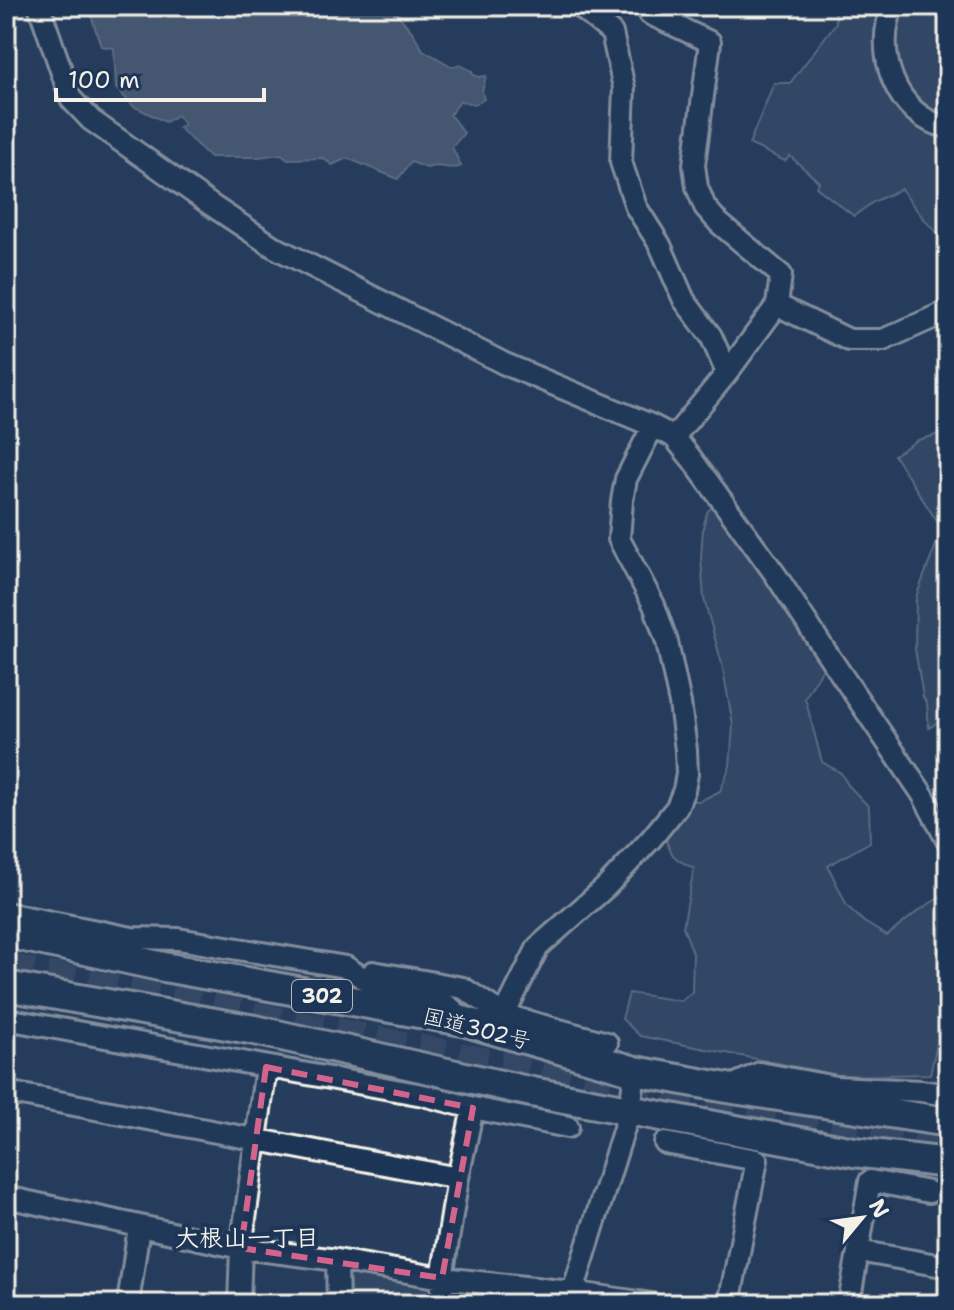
<svg xmlns="http://www.w3.org/2000/svg" width="954" height="1310" font-family="'Shantell Sans','Klee One',sans-serif">
<style>
.green{fill:#40546f;stroke:#9aa2ac;stroke-width:2}
.water{fill:#677588;stroke:#9fa7ae;stroke-width:2}
.lines{fill:none;stroke-linecap:round;stroke-linejoin:round}
.highway-tunnel{stroke:#455872;stroke-width:28;stroke-dasharray:28 14;stroke-linecap:butt}
.minor-casing{stroke:#f4f1e8;stroke-width:26}
.highway-casing{stroke:#f4f1e8;stroke-width:34}
.minor{stroke:#1d3557;stroke-width:20}
.highway{stroke:#1d3557;stroke-width:28}
.marked{fill:none;stroke:#d4648c;stroke-width:6;stroke-dasharray:16 10;stroke-linejoin:round}
.labels{text-anchor:middle;stroke-width:8;stroke-linejoin:round;paint-order:stroke}
.shield{fill:#1d3557;stroke:#b4b9bc;stroke-width:2}
.shield-label{font-size:20px;font-weight:bold;fill:#f4f1e8}
.street-label{font-size:22px;fill:#f4f1e8;stroke:#1d3557}
.neighbourhood-label{font-size:24px;font-weight:bold;fill:#f4f1e8;stroke:#1d3557}
</style>
<rect width="100%" height="100%" fill="#263d5d"/>
<filter id="ink" filterUnits="userSpaceOnUse"><feTurbulence type="fractalNoise" baseFrequency=".0125" numOctaves="2"/><feDisplacementMap in="SourceGraphic" scale="16" xChannelSelector="R" yChannelSelector="G"/><feConvolveMatrix kernelMatrix="1 2 1 2 8 2 1 2 1" color-interpolation-filters="sRGB"/></filter>
<g filter="url(#ink)">
<!-- green -->
<path class="green" d="M835,6H948V241C929,229 915,207 901,189L873,202L854,216L816,187L819,182L790,156L785,161L749,144L774,83H790L836,23Z
M948,424V715L929,728L927,704L923,697L915,649L916,597L942,529L894,455L918,440L936,435Z
M713,506L719,510L825,665L805,698L822,762L841,773L848,785L869,807L870,842L828,866L847,906L864,922L887,936L918,911L948,892V946L941,950L948,982V996L930,1074L842,1076L640,1036L622,1019L629,993L681,1001L692,992L693,953L683,927L694,868C673,859 670,855 664,833L686,800L700,801L720,791L730,766L733,725L722,664L704,599L701,558L703,528L707,512Z
M345,1272L433,1288V1304H346Z"/>
<!-- water -->
<path class="water" d="M88,6H391L413,33L423,50L453,67L460,65L472,71L473,75L479,77L486,76L482,92L484,99L475,104L460,101L450,115L464,133L452,147L461,166C449,172 439,162 427,168L411,162L398,179L347,158L332,165L323,158L288,159L281,154L258,157H210L179,128L184,124L177,115L166,122L133,106L116,88L114,48L101,46Z"/>
<g class="lines">
<!-- highway-tunnel -->
<path class="highway-tunnel" d="M6,967L935,1150"/>
<!-- minor casing -->
<g class="minor-casing">
<path id="minor" d="M39,6L71,99L91,120L211,205L274,247L505,364L653,426L674,437L691,458L775,574L820,643L923,795L948,842
M579,6L612,33L624,88L621,162L636,207L660,245L684,300L711,336L727,373
M646,6L650,14L710,42L694,165L697,187L705,207L719,223L781,275L777,305L727,373L674,437
M893,6C873,51 895,118 948,127
M777,305L849,340H883L948,311
M6,913L132,938L178,939L346,967L372,984L441,1001L452,1009L463,1021
M373,972L463,988L504,1015L607,1043
M504,1015L538,947L606,887L651,839L677,807L684,790L687,774L686,750L680,703L667,642L654,605L619,539L622,501L626,479L653,426
M6,1019L423,1095L473,1108L568,1127
M727,1088L760,1073L836,1087L921,1091L948,1095
M6,1092L458,1178
M665,1143L757,1160L729,1304
M6,1197L241,1248L337,1260L442,1278L571,1292L652,1304
M858,1251L948,1267
M337,1260L338,1304
M128,1304L139,1227
M239,1304L241,1248L266,1067
M442,1304V1278L458,1178L473,1108
M569,1304L630,1109L635,1071
M849,1304L870,1181L929,1192"/>
</g>
<!-- highway casing -->
<g class="highway-casing">
<path id="highway" d="M6,933L164,967L463,1021L635,1071L727,1088L948,1122
M6,986L255,1030L532,1092L854,1152L948,1163"/>
</g>
<!-- minor -->
<use href="#minor" class="minor"/>
<!-- highway -->
<use href="#highway" class="highway"/>
</g>
</g>
<!-- marked area -->
<path d="M0 0H954V1310H0ZM266,1067L473,1108L442,1278L241,1248Z" fill="#263d5d" fill-opacity=".55" fill-rule="evenodd"/>
<path class="marked" d="M266,1067L473,1108L442,1278L241,1248Z"/>
<g class="labels">
<!-- shield labels -->
<rect class="shield" x="292" y="980" width="60" height="32" rx="6"/>
<g class="shield-label">
<text x="322" y="1003">302</text>
</g>
<!-- street labels -->
<g class="street-label">
<text transform="translate(477 1028) rotate(14)" y="8">国道302号</text>
</g>
<!-- neighbourhood labels -->
<g class="neighbourhood-label">
<text x="247" y="1246">大根山一丁目</text>
</g>
</g>
<!-- margin -->
<rect width="954" height="1310" fill="none" stroke="#1d3557" stroke-width="32"/>
<rect x="16" y="16" width="922" height="1278" fill="none" stroke="#f4f1e8" stroke-width="3" filter="url(#ink)"/>
<!-- north arrow -->
<g transform="translate(862 1218) rotate(61)" stroke="#1d3557" stroke-width="6" paint-order="stroke">
<path d="M0-6L14 30L0 20L-14 30Z" fill="#f4f1e8"/>
<text y="-12" font-size="22" font-weight="bold" text-anchor="middle" fill="#f4f1e8">N</text>
</g>
<!-- scale -->
<path d="M56 88v12h208v-12" fill="none" stroke="#f4f1e8" stroke-width="4"/>
<text x="68" y="88" font-size="24" fill="#f4f1e8" stroke="#1d3557" stroke-width="6" paint-order="stroke">100 m</text>
</svg>
